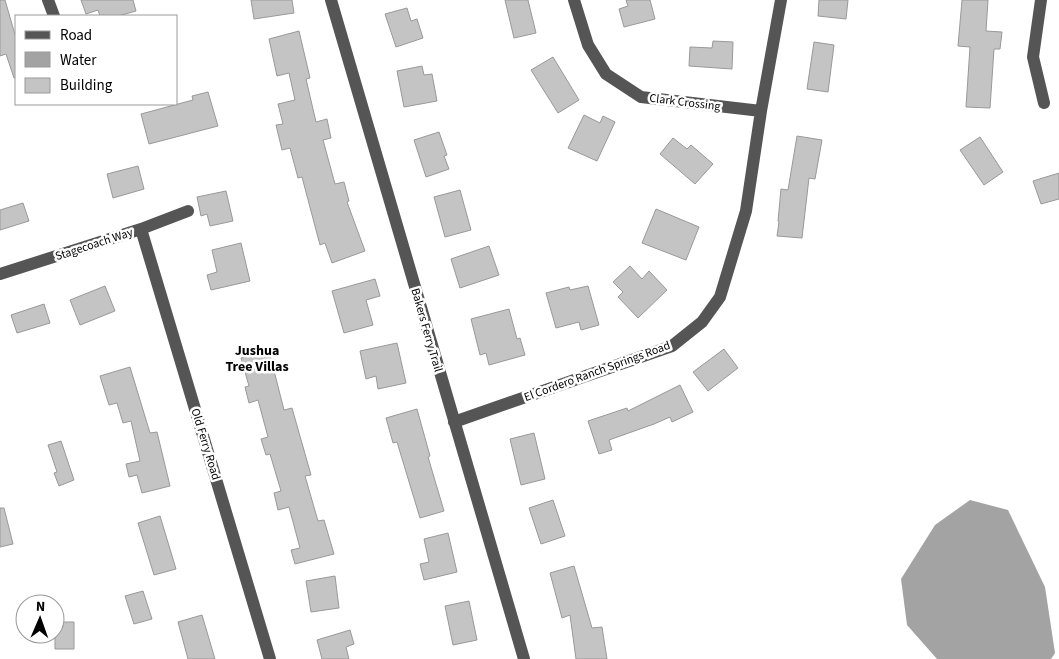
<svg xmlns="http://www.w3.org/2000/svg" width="1059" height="659" font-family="'Source Sans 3',sans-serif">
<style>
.water{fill:#a3a3a3}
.building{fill:#c4c4c4;stroke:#999}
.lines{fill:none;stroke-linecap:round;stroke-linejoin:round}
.minor{stroke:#555;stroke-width:12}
.labels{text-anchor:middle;stroke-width:5;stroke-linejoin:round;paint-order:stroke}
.street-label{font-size:12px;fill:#000;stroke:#fff}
.neighbourhood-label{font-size:14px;font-weight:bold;fill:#000;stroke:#fff}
</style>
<rect width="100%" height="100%" fill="#fff"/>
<!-- water -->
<path class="water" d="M970,500L1008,510L1045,587L1055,653L1051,659H937L907,625L901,579L935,525Z"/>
<!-- building -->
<path class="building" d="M0,0H5L16,38V78H14L6,54L0,56Z
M81,0H133L136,11L118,16H100L98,10L86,14Z
M251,0H292L294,13L254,19Z
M505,0H528L536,33L514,38Z
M626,0H650L655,19L624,27L619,9L628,6Z
M819,0H848L846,19L818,16Z
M962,0H988L986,31L1002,32L1000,49H994L990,108L966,107L970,47L958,46Z
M407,8L411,21L417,19L423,38L396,47L385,14Z
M299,31L310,78L306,79L316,122L327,119L331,138L323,140L335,184L344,182L349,201L347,202L365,251L332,263L325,243L320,245L302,177L298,178L290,148L282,150L276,125L283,124L278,104L295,100L289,73L277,76L269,39Z
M713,41L733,42L732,69L689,66L690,47L712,48Z
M814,42L834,45L828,92L807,89Z
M553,57L579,100L558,113L531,70Z
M422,66L424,75L432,74L437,101L404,107L397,71Z
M208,92L218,126L149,144L141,114L193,100L192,96Z
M584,115L600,123L603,116L615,122L597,161L568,148Z
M439,132L447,155L444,156L449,169L426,177L414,140Z
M797,136L822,140L815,179L809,178L802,238L777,236L779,222L778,221L781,189L788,190Z
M980,137L1003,172L984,185L960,150Z
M673,138L687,149L691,145L713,164L695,184L660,154Z
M138,166L144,189L113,198L107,174Z
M1059,173V199L1041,204L1033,181Z
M460,190L471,230L445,237L434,197Z
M226,191L233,221L210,226L207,214L201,216L197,197Z
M23,203L29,221L0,230V210Z
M656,209L699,227L686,260L642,243Z
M241,243L250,281L211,290L207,275L217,272L212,250Z
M489,246L499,275L460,288L451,259Z
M630,266L642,279L649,271L667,290L638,318L618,297L623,292L613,282Z
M375,279L380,296L366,300L373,325L344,333L332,291Z
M105,286L115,311L80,325L70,300Z
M588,286L599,325L581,330L579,322L556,328L546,293L569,287L570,290Z
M44,304L50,323L17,333L11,315Z
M509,309L517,339L520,338L525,355L489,365L486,353L480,355L471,319Z
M397,343L406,383L378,389L376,376L366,379L360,351Z
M724,349L738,368L708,391L693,372Z
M269,351L284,410L292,408L311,475L305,476L318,521L324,520L334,554L295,564L291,550L300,548L289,507L278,510L274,493L281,491L270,454L266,455L261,439L268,437L258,400L249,403L245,387L249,386L241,358Z
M130,367L150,433L157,432L170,486L142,493L137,475L129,477L126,464L140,461L131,421L123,423L117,403L109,405L100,376Z
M680,385L693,412L672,422L670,417L654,424L609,440L612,450L599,454L588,421L627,408L628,411Z
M417,409L430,456L428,457L444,511L420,518L397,442L393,443L386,418Z
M534,433L545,479L521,485L510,439Z
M61,441L74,480L59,486L54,473L57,472L48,445Z
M553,500L565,536L541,544L529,508Z
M0,508H4L13,544L0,547Z
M160,516L176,569L154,575L138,523Z
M448,533L457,572L424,580L420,564L429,562L424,539Z
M574,566L592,628L602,627L607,659H576L570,615L562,618L550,573Z
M335,576L339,608L311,612L306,581Z
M143,591L152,619L134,624L125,596Z
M469,601L477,640L453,645L445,606Z
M202,615L215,659H188L178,622Z
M55,622H74V649H55Z
M350,630L354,644L346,647L349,659H322L317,640Z"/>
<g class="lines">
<!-- minor -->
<path class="minor" d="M48,0L54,16
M331,0L524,659
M574,0L588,45L606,74L641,97L761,111
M1041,0L1033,57L1044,103
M141,229L270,659
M0,274L141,229L188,211
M454,422L672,346L702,322L720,297L746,211L761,111L781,0"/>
</g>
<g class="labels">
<!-- street labels -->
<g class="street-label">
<text transform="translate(685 102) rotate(7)" y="4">Clark Crossing</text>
<text transform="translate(94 244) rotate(-18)" y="4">Stagecoach Way</text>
<text transform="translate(427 330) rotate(74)" y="4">Bakers Ferry Trail</text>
<text transform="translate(597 371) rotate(-20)" y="4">El Cordero Ranch Springs Road</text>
<text transform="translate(206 444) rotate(73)" y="4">Old Ferry Road</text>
</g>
<!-- neighbourhood labels -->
<g class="neighbourhood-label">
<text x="257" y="355">Jushua<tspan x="257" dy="16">Tree Villas</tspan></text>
</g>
</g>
<!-- legend -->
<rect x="15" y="15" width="162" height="90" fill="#ffffff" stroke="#999999"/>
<rect x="25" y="31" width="25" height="8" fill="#555555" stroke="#999999"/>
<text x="60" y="40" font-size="15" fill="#000000">Road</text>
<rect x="25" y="52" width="25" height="15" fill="#a3a3a3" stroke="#999999"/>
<text x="60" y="65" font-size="15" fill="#000000">Water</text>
<rect x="25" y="78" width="25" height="15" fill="#c4c4c4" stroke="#999999"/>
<text x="60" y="90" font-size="15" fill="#000000">Building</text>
<!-- north arrow -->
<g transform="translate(40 619) rotate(2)"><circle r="24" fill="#ffffff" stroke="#999999"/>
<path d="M0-4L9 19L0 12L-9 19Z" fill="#000000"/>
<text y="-8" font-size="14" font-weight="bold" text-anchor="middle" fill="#000000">N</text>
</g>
</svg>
